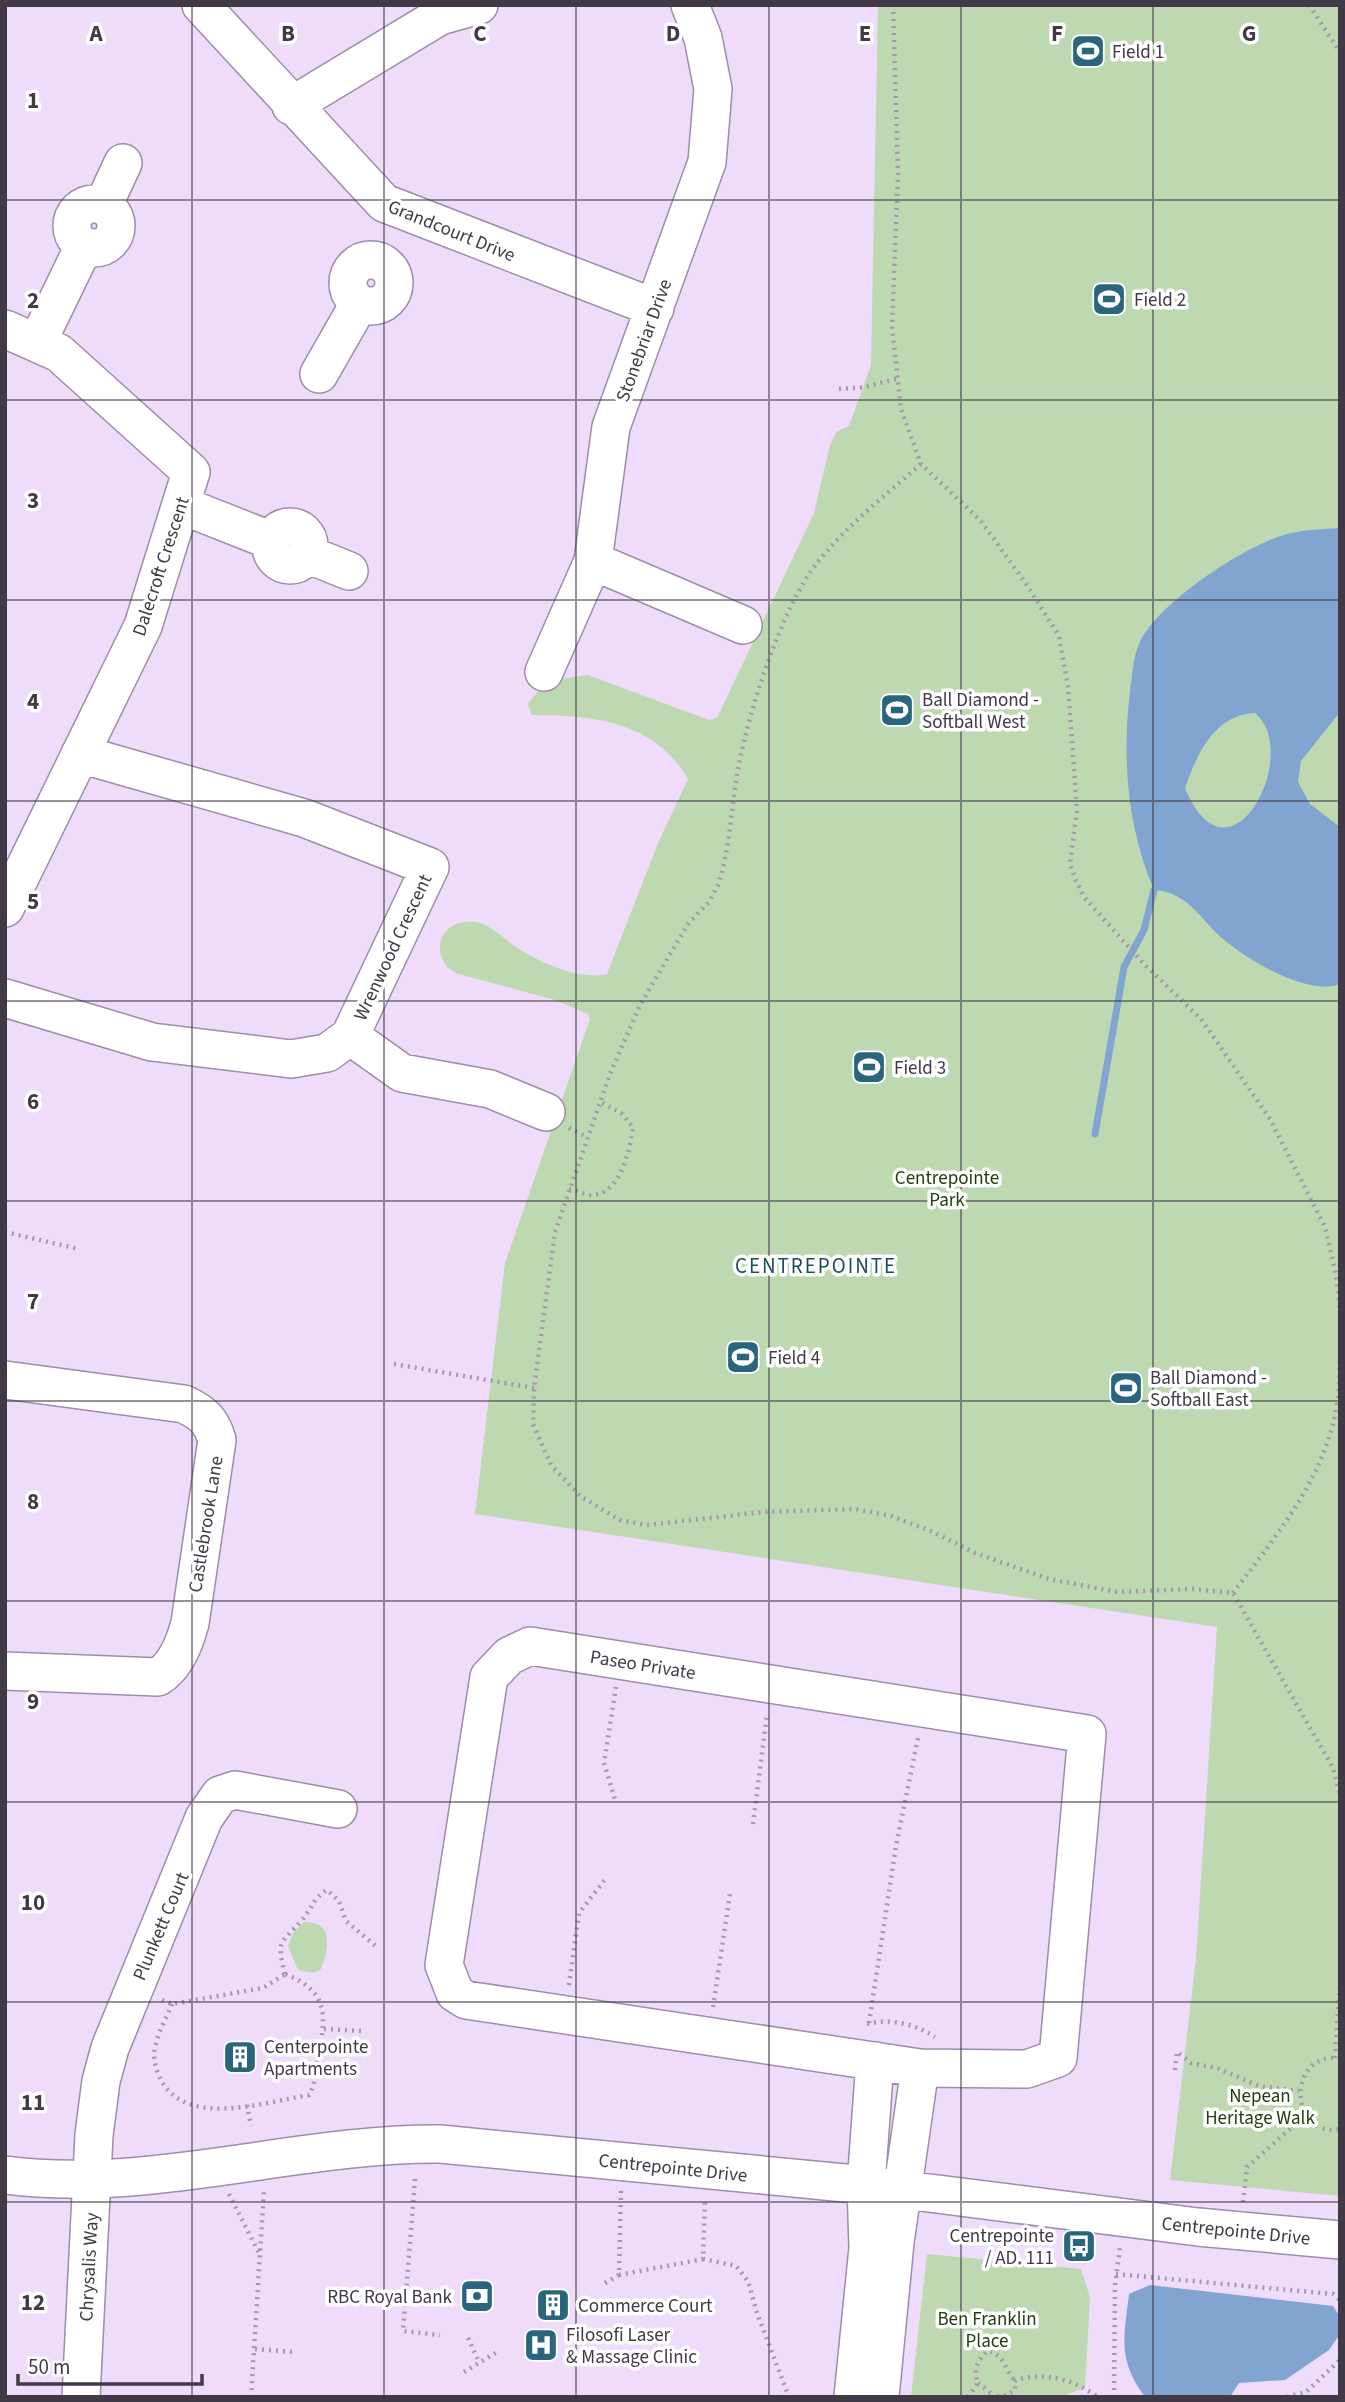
<svg xmlns="http://www.w3.org/2000/svg" width="1345" height="2402" font-family="'Source Sans 3',sans-serif">
<style>
.green{fill:#bed9b1}
.water{fill:#81a4d0;fill-rule:evenodd}
.lines{fill:none;stroke-linecap:round;stroke-linejoin:round}
.stream{stroke:#81a4d0;stroke-width:7}
.minor-casing{stroke:#9e8ca8;stroke-width:40}
.path{stroke:#a597ad;stroke-width:4.5;stroke-dasharray:2 5;stroke-linecap:butt}
.minor{stroke:#fff;stroke-width:37}
.grid{fill:none;stroke:#413945;stroke-width:2;stroke-opacity:0.55}
.labels{text-anchor:middle;stroke-width:7;stroke-linejoin:round;paint-order:stroke}
.poi-label{font-size:19px;fill:#413945;stroke:#fff;text-anchor:start}
.street-label{font-size:19px;fill:#413945;stroke:#fff}
.park-label{font-size:19px;fill:#21400e;stroke:#fff}
.neighbourhood-label{font-size:21px;letter-spacing:2px;fill:#1b4c5e;stroke:#fff}
.grid-label{font-size:23px;text-anchor:middle;font-weight:bold;fill:#413945;stroke:#fff;stroke-width:7;stroke-linejoin:round;paint-order:stroke}
</style>
<rect width="100%" height="100%" fill="#efdcfa"/>
<!-- green -->
<path class="green" d="M878,5H1340V2196L1170,2180L1196,1958L1217,1627L475,1514L505,1263L590,1019L588,1014L555,1000L455,973C445,966 440,959 440,946C441,924 467,917 485,925C496,930 506,940 516,947C539,962 579,981 607,974L658,843L688,779C654,721 593,715 532,715L528,704L542,686L553,680L588,675L709,720L717,718L814,513L830,445L836,432L849,426L871,365Z
M304,1922C335,1921 328,1950 321,1969L313,1973L298,1970L288,1946L293,1933Z
M927,2254L1081,2269L1090,2297L1085,2388L1060,2397H911Z"/>
<!-- water -->
<path class="water" d="M1340,528V712L1301,761L1298,782L1310,804L1340,827V984C1309,997 1246,959 1223,939C1200,919 1188,892 1154,890C1127,827 1122,759 1130,691C1132,676 1133,658 1139,644C1157,603 1244,546 1287,534C1303,530 1323,529 1340,528ZM1255,713C1303,752 1230,896 1185,788C1197,754 1214,715 1255,713Z
M1150,2285L1333,2306L1340,2317V2334L1329,2350L1285,2380L1239,2383L1230,2397H1145C1117,2359 1124,2337 1129,2294Z"/>
<g class="lines">
<!-- stream -->
<path class="stream" d="M1095,1134L1124,967L1144,930L1154,890"/>
<!-- minor casing -->
<g class="minor-casing">
<path id="minor" d="M201,5L384,203L655,308
M291,106L440,16L479,5
M72 226a22 22 0 1 1 44 0a22 22 0 1 1-44 0Z
M103,206L123,163
M348 283a23 23 0 1 1 46 0a23 23 0 1 1-46 0Z
M5,329L59,353L191,472L143,626L5,908
M37,343L84,246
M319,374L359,304
M181,505L272,541
M271 546a19 19 0 1 1 38 0a19 19 0 1 1-38 0Z
M307,554L349,571
M593,561L743,625
M544,672L593,561L611,427L707,162L713,89L703,38L690,5
M5,998L152,1042L291,1059L327,1053L350,1036L430,867L304,818L80,754
M350,1036L402,1073L490,1089L546,1112
M5,1380L184,1404C203,1413 211,1420 217,1440L190,1623C185,1642 176,1666 158,1677L5,1671
M530,1646L1087,1734L1058,2058L1027,2069L920,2068L466,2000L455,1993L444,1965L489,1677L509,1656Z
M5,2175C151,2194 295,2143 440,2144L866,2185L1198,2227L1340,2240
M81,2397L94,2135L101,2081L110,2048L204,1818L220,1795L235,1790L338,1809
M853,2397L868,2248L866,2185L875,2061
M880,2397L895,2242L920,2068"/>
</g>
<!-- path -->
<path class="path" d="M893,5L898,173L892,327L901,409L921,464L980,520L1025,582L1059,636L1068,686L1077,810L1070,864L1076,881L1084,897L1143,963L1201,1019L1270,1119L1325,1227L1336,1274L1340,1311
M1309,5L1340,52
M839,389L865,387L896,379
M921,464C886,495 847,525 817,563C782,607 750,708 739,764C731,804 731,846 718,885L709,902L688,924L640,1005L610,1074L555,1232L534,1388L533,1424L551,1465L580,1496L620,1520L647,1525L763,1512L855,1509L891,1516L933,1532L975,1553L1049,1579L1117,1592L1193,1589L1233,1593L1333,1768L1340,1795
M569,1128L587,1137
M569,1189C576,1190 585,1195 591,1195C621,1195 630,1149 633,1127L621,1113L602,1103
M5,1232L79,1249
M394,1364L534,1388
M1233,1593C1278,1533 1327,1476 1338,1399C1340,1383 1339,1366 1340,1350
M616,1687L604,1763L616,1803
M753,1824L767,1714
M285,1974C276,1939 281,1944 302,1920C313,1908 311,1900 327,1890L339,1901L346,1921L377,1947
M569,1985L579,1913L607,1877
M162,2000L172,2004L263,1988L285,1974
M172,2004C167,2017 159,2030 156,2044C152,2056 155,2065 159,2076C183,2130 264,2102 309,2095C315,2085 316,2070 318,2058C326,2016 330,1992 285,1974
M713,2007L730,1894
M869,2023L896,1846L918,1738
M867,2024C890,2018 915,2024 935,2037
M324,2029L363,2031
M1335,2058L1340,1982
M1340,2059C1288,2049 1287,2139 1340,2129
M1175,2070L1177,2052L1191,2063L1217,2068L1259,2086L1299,2091
M247,2105L251,2126
M415,2179L403,2331L440,2335
M621,2191L619,2275L703,2259L705,2200
M229,2194L261,2257
M1243,2202L1247,2167L1306,2115
M703,2259L736,2266L748,2281L757,2313L789,2397
M1116,2274L1333,2294L1340,2300
M605,2283L619,2275
M468,2338L479,2362
M255,2349L294,2352
M464,2372L497,2352
M978,2383L992,2394
M251,2397L264,2190
M968,2397L978,2383C973,2369 977,2362 987,2351C1004,2353 1005,2370 1015,2381
M990,2397L1007,2395L1015,2390V2381C1043,2370 1074,2380 1098,2397
M1114,2397L1115,2285L1120,2247
M1287,2397L1306,2392L1340,2360"/>
<!-- minor -->
<use href="#minor" class="minor"/>
</g>
<!-- grid -->
<path class="grid" d="M192,5V2397M384,5V2397M576,5V2397M769,5V2397M961,5V2397M1153,5V2397M5,200H1340M5,400H1340M5,600H1340M5,801H1340M5,1001H1340M5,1201H1340M5,1401H1340M5,1601H1340M5,1802H1340M5,2002H1340M5,2202H1340"/>
<!-- icons -->
<defs>
<g id="stadium-square" transform="scale(1.75)"><rect x="-9" y="-9" width="18" height="18" rx="4" fill="#29667d" stroke="#fff"/><path d="M0-5a6.5 5 0 1 0 0 10a6.5 5 0 1 0 0-10ZM-3.5-1.8h7v3.6h-7Z" fill="#fff"/></g>
<g id="building-square" transform="scale(1.75)"><rect x="-9" y="-9" width="18" height="18" rx="4" fill="#29667d" stroke="#fff"/><path d="M-4-6H4V6H1V3H-1V6H-4ZM-2.5-4.3h1.7v1.8h-1.7ZM.8-4.3h1.7v1.8H.8ZM-2.5-1h1.7V.8h-1.7ZM.8-1h1.7V.8H.8Z" fill="#fff"/></g>
<g id="bus-square" transform="scale(1.75)"><rect x="-9" y="-9" width="18" height="18" rx="4" fill="#29667d" stroke="#fff"/><path d="M-5-6H5V4H4V6H2V4H-2V6H-4V4H-5ZM-3.5-4V0h7V-4ZM-3.5 1.2v1.5H-2V1.2ZM2 1.2v1.5H3.5V1.2Z" fill="#fff"/></g>
<g id="bank-square" transform="scale(1.75)"><rect x="-9" y="-9" width="18" height="18" rx="4" fill="#29667d" stroke="#fff"/><path d="M-6-4H6V4H-6ZM0-2.3a2.3 2.3 0 1 0 0 4.6a2.3 2.3 0 1 0 0-4.6Z" fill="#fff"/></g>
<g id="hospital-square" transform="scale(1.75)"><rect x="-9" y="-9" width="18" height="18" rx="4" fill="#29667d" stroke="#fff"/><path d="M-5-5h3v3.5h4V-5h3V5h-3V1.5h-4V5h-3Z" fill="#fff"/></g>
</defs>
<g fill-rule="evenodd">
<use href="#stadium-square" x="1088" y="51"/>
<use href="#stadium-square" x="1109" y="299"/>
<use href="#stadium-square" x="897" y="710"/>
<use href="#stadium-square" x="869" y="1067"/>
<use href="#stadium-square" x="743" y="1357"/>
<use href="#stadium-square" x="1126" y="1388"/>
<use href="#building-square" x="240" y="2057"/>
<use href="#bus-square" x="1079" y="2246"/>
<use href="#bank-square" x="477" y="2296"/>
<use href="#building-square" x="553" y="2305"/>
<use href="#hospital-square" x="541" y="2345"/>
</g>
<g class="labels">
<!-- poi labels -->
<g class="poi-label">
<text x="1112" y="58">Field 1</text>
<text x="1134" y="306">Field 2</text>
<text x="922" y="706">Ball Diamond -<tspan x="922" dy="22">Softball West</tspan></text>
<text x="894" y="1074">Field 3</text>
<text x="768" y="1364">Field 4</text>
<text x="1150" y="1384">Ball Diamond -<tspan x="1150" dy="22">Softball East</tspan></text>
<text x="264" y="2053">Centerpointe<tspan x="264" dy="22">Apartments</tspan></text>
<text x="1054" y="2242" text-anchor="end">Centrepointe<tspan x="1054" dy="22">/ AD. 111</tspan></text>
<text x="452" y="2303" text-anchor="end">RBC Royal Bank</text>
<text x="578" y="2312">Commerce Court</text>
<text x="566" y="2341">Filosofi Laser<tspan x="566" dy="22">&amp; Massage Clinic</tspan></text>
</g>
<!-- street labels -->
<g class="street-label">
<text transform="translate(452 230) rotate(22)" y="7">Grandcourt Drive</text>
<text transform="translate(643 340) rotate(-70)" y="7">Stonebriar Drive</text>
<text transform="translate(160 566) rotate(-72)" y="7">Dalecroft Crescent</text>
<text transform="translate(392 947) rotate(-65)" y="7">Wrenwood Crescent</text>
<text transform="translate(205 1524) rotate(-81)" y="7">Castlebrook Lane</text>
<text transform="translate(643 1664) rotate(9)" y="7">Paseo Private</text>
<text transform="translate(160 1926) rotate(-67)" y="7">Plunkett Court</text>
<text transform="translate(673 2167) rotate(6)" y="7">Centrepointe Drive</text>
<text transform="translate(1236 2230) rotate(6)" y="7">Centrepointe Drive</text>
<text transform="translate(88 2267) rotate(-87)" y="7">Chrysalis Way</text>
</g>
<!-- park labels -->
<g class="park-label">
<text x="947" y="1184">Centrepointe<tspan x="947" dy="22">Park</tspan></text>
<text x="1260" y="2102">Nepean<tspan x="1260" dy="22">Heritage Walk</tspan></text>
<text x="987" y="2325">Ben Franklin<tspan x="987" dy="22">Place</tspan></text>
</g>
<!-- neighbourhood labels -->
<g class="neighbourhood-label">
<text x="816" y="1273">CENTREPOINTE</text>
</g>
</g>
<g class="grid-label">
<text x="96" y="41">A</text>
<text x="288" y="41">B</text>
<text x="480" y="41">C</text>
<text x="673" y="41">D</text>
<text x="865" y="41">E</text>
<text x="1057" y="41">F</text>
<text x="1249" y="41">G</text>
<text x="33" y="108">1</text>
<text x="33" y="308">2</text>
<text x="33" y="508">3</text>
<text x="33" y="709">4</text>
<text x="33" y="909">5</text>
<text x="33" y="1109">6</text>
<text x="33" y="1309">7</text>
<text x="33" y="1509">8</text>
<text x="33" y="1709">9</text>
<text x="33" y="1910">10</text>
<text x="33" y="2110">11</text>
<text x="33" y="2310">12</text>
</g>
<!-- border -->
<rect width="1345" height="2402" fill="none" stroke="#413945" stroke-width="14"/>
<!-- scale -->
<path d="M18 2374v10h184v-10" fill="none" stroke="#413945" stroke-width="3.5"/>
<text x="28" y="2374" font-size="21" fill="#413945" stroke="#ffffff" stroke-width="5" paint-order="stroke">50 m</text>
</svg>
